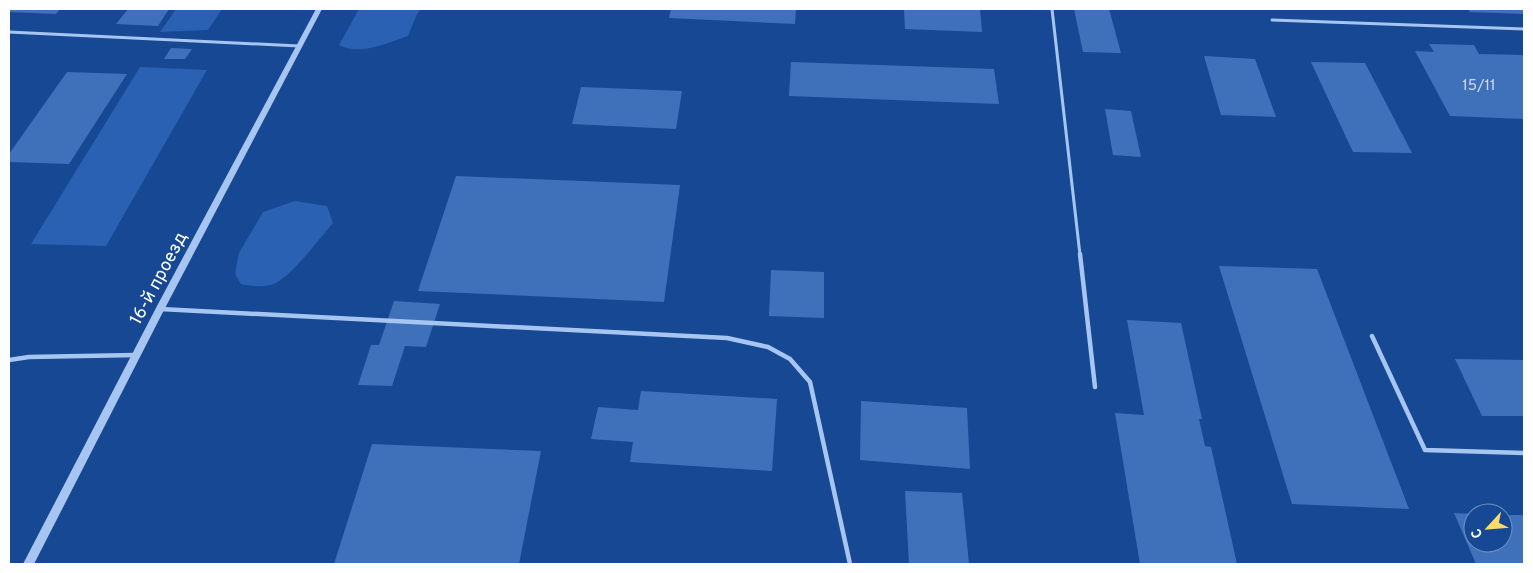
<svg xmlns="http://www.w3.org/2000/svg" width="1533" height="573" font-family="Overpass,sans-serif">
<style>
.green{fill:#2a61b2}
.building{fill:#3f71bb}
.lines{fill:none;stroke-linecap:round;stroke-linejoin:round}
.service-far1{stroke:#a7c5f1;stroke-width:3}
.service{stroke:#a7c5f1;stroke-width:4.5}
.tertiary{fill:#a7c5f1;fill-rule:evenodd}
.labels{text-anchor:middle;stroke-width:5;stroke-linejoin:round;paint-order:stroke}
.number-label{font-size:15px;fill:#cfdcee}
.street-label{font-size:18px;fill:#fff;stroke:#174894}
</style>
<rect width="100%" height="100%" fill="#174894"/>
<!-- green -->
<path class="green" d="M176,9H222L208,30L160,32Z
M359,9H421L417,14L408,36C387,43 360,56 339,45Z
M140,67L207,70L106,246L31,244Z
M295,201L327,206L333,223C319,239 294,273 276,283C266,288 251,286 241,284L235,274L239,253L263,212Z"/>
<!-- building -->
<path class="building" d="M9,9H60L56,14L9,12Z
M128,9H169L158,26L116,24Z
M671,9H796L795,24L669,18Z
M904,9H980L982,32L905,29Z
M1074,9H1109L1121,53L1083,52Z
M1468,9H1524V14L1470,12Z
M1429,44L1474,45L1479,54L1524,55V119L1450,116L1415,51L1434,52Z
M171,48L192,49L185,59H164Z
M1204,56L1255,59L1276,117L1221,115Z
M791,62L994,69L999,104L789,96Z
M1311,62L1365,63L1412,153L1353,152Z
M67,72L127,74L69,164L9,162V154Z
M581,87L682,91L676,129L572,124Z
M1105,109L1131,111L1141,157L1113,155Z
M456,176L680,185L664,302L418,291Z
M1219,266L1317,269L1409,509L1292,504Z
M771,270L824,272V318L769,316Z
M394,301L440,304L426,347L405,346L392,386L358,385L371,345H379Z
M1127,320L1181,323L1202,419H1199L1205,446L1211,447L1237,564H1140L1115,413L1144,415Z
M1455,359L1524,360V416H1482Z
M641,391L777,399L772,471L630,462L633,442L591,439L598,407L638,410Z
M861,401L967,408L970,469L860,460Z
M372,444L541,451L519,564H334Z
M905,491L962,493L969,564H909Z
M1454,513L1473,514V543H1503V515H1524V564H1476Z"/>
<g class="lines">
<!-- service-far1 -->
<path class="service-far1" d="M1052,9L1080,255
M1272,20L1524,29
M9,32L299,46"/>
<!-- service -->
<path class="service" d="M1080,254L1095,387
M160,309L727,338L768,347L790,359L810,382L850,564
M1372,336L1425,450L1524,453
M9,360L29,357L136,355"/>
<!-- tertiary -->
<path class="tertiary" d="M316,9H322L163,312L34,564H23L157,306Z"/>
</g>
<g class="labels">
<!-- number labels -->
<g class="number-label">
<text x="1479" y="90">15/11</text>
</g>
<!-- street labels -->
<g class="street-label">
<text transform="translate(158 278) rotate(-62)" y="6">16-й проезд</text>
</g>
</g>
<!-- border -->
<rect width="1533" height="573" fill="none" stroke="#ffffff" stroke-width="20"/>
<!-- north arrow -->
<g transform="translate(1488 528) rotate(244)"><circle r="24" fill="#174894" stroke="#7491bf"/>
<path d="M0-4L9 19L0 12L-9 19Z" fill="#ffda66"/>
<text y="-8" font-size="14" font-weight="bold" text-anchor="middle" fill="#ffffff">С</text>
</g>
</svg>
